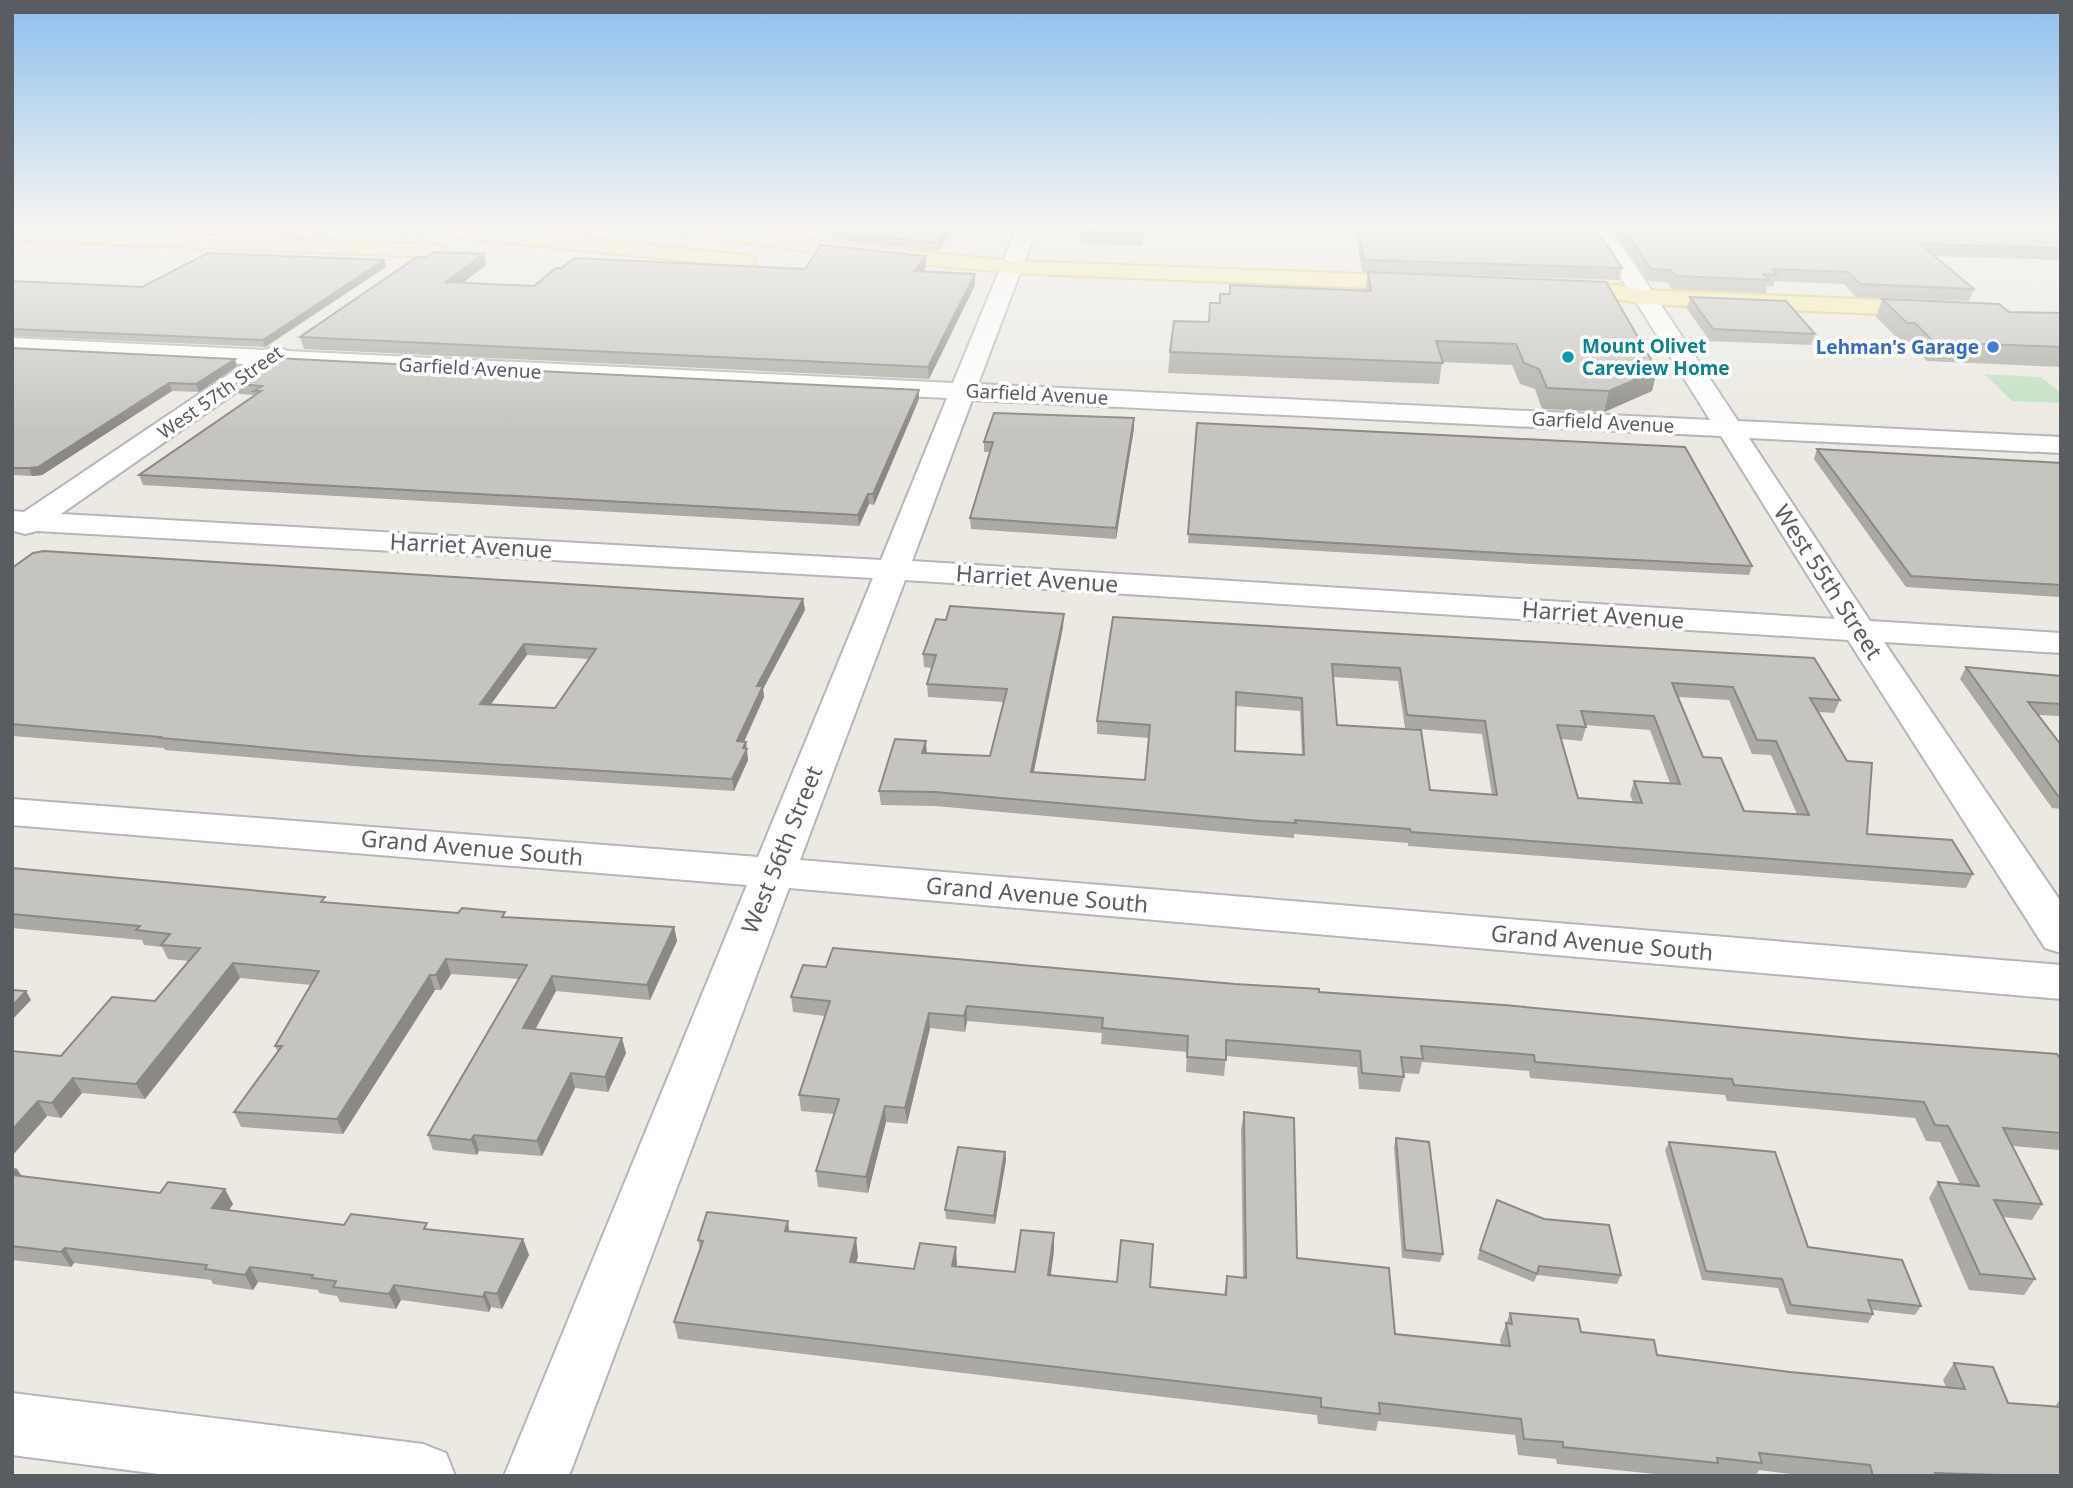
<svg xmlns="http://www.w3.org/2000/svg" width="2073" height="1488" font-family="'Noto Sans',sans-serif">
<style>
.green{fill:#bfe0c1}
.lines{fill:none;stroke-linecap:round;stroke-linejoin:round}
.minor-casing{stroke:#b3b6ba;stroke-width:4}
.major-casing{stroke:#e2c462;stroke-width:4}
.minor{fill:#fff;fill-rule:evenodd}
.major{fill:#f6edaa;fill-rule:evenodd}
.wall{fill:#aaa9a3;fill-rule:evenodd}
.shaded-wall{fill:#8b8985}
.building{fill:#c6c4be;stroke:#8b8985;stroke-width:2;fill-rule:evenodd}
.shop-dot{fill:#3f7fe0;stroke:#fff;stroke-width:2.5}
.culture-dot{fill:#0f9aa8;stroke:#fff;stroke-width:2.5}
.labels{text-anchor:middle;stroke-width:7;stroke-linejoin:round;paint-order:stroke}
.far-culture-label{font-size:19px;font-weight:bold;fill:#0d838f;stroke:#fff;text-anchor:start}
.far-shop-label{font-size:19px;font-weight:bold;fill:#366cbe;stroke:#fff;text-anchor:end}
.far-street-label{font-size:19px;fill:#595c60;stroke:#fff}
.street-label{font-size:23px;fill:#595c60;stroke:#fff}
</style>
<rect width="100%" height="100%" fill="#ebe9e1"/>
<!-- green -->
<path class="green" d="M1984,374L2041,377L2061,393V403L2012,401Z"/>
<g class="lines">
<!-- minor casing -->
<g class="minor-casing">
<path id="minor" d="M1018,225H1038L978,384L1710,420L1588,225H1608L1738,421L2061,437V453L1749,438L1870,621L2061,633V653L1884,642L2061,902V953L2045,948L1848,640L905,580L800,860L2061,965V999L789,888L569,1476H504L747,885L12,825V799L758,857L873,578L37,531L25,534L14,531L12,511L24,512L244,364L12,352V338L264,350L276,346L287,351L953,383ZM275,365L947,398L881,560L61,514ZM972,400L1721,436L1835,619L912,561Z
M12,1393L423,1444L446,1453L455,1476H174L12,1455Z"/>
</g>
<!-- major casing -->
<g class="major-casing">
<path id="major" d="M385,225H450L745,255L752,257L755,261L752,265L745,267L395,231Z
M654,225H704L858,246L1013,261L1418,276L1426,278L1429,283L1426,288L1418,290L1013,273L858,258L664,231Z
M12,228L437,245L444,247L447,251L444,255L437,257L12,240Z
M1559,282L1617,285L1643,290L1931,302L1939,304L1942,309L1939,314L1931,316L1643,304L1617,299L1551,294L1548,289L1551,284Z"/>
</g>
<!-- minor -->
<use href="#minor" class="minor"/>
<!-- major -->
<use href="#major" class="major"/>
</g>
<!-- wall -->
<path class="wall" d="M837,225H979L976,230L954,229L938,251L833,240L832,232Z
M1084,225H1165L1164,228L1146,227L1142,246L1081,243V232Z
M1234,225H1594L1622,268L1619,280L1374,272L1657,370L1652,391L1604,412L1542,409L1535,389L1520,384L1512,365L1442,362L1439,384L1168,373L1170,352L1209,322L1220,303L1229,294L1230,285L1365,291L1368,272H1362L1356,233L1235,230Z
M1611,225H2061V260L1935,256L1974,289L1969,301L1856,297L1844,284L1775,281L1773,287L1767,286L1766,293L1672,289L1667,282L1648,281Z
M484,254L486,265L463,283L534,286L805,269L926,267L923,272L975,274V285L929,379L304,349L300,337L426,258Z
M384,260L386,267L265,347L12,336V281L142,287Z
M1690,297L1815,334L1811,345L1710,341L1687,309Z
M1882,299L2009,312L2061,313V367L1927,361L1908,342L1900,341L1876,317Z
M12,348L237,366L199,392L172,391L42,475L32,476L12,475Z
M236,384L919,399L874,505L869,504L859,526L143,485L139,475L255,395L239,394Z
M1134,418V428L1116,539L971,529L970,518L990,452H984V442Z
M1197,423L1752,566L1749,575L1534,564L1188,543Z
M1817,449L2061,463V597L1906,587L1814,459Z
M12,568L803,599L805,610L763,689L764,697L744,742H746L748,760L734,791L365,767L165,750L164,748L12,736ZM527,655L589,659L555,708L491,704Z
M1113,617L1814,658L1840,700L1834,713L1818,712L1867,834L1973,874L1966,888L1449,849L1408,846V843L1294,834V838L1258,835L935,806L881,805L879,791L926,753L990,756L1004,702L928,697L927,684L932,668L924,667L923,654L1063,627L1033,772L1145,780L1149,738L1097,734V721ZM1333,677L1398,681L1405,728L1482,734L1492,795L1430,790L1337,725ZM1678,697L1729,700L1752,754L1771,755L1797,814L1744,811L1703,757ZM1236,706L1300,711L1302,755L1235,751ZM1585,725L1650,730L1670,783L1634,781L1630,795L1633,802L1578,798L1561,739L1582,741L1586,727Z
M1966,667L2061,676V716L2038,715L2061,745V809L2052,808L1960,679Z
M12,868L327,902L506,917L674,927L677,941L650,1000L556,991L535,1029L626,1053L608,1092L575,1088L542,1156L479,1151L477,1155L433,1150L428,1135L519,979L451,974L441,990H435L343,1134L241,1127L234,1112L278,1052L275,1046L311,985L240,978L145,1099L82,1093L61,1118L47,1116L12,1156V1051L61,1056L155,1001L189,961L168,959L162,947L144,945L142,940L12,928Z
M826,967L1319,992L2061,1060V1150L2012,1146L2042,1204L2032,1220L2003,1217L2035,1279L2024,1295L1969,1290L1929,1198L1938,1182L1960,1184L1940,1142L1926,1141L1915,1118L1727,1101L1725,1095L1530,1078L1529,1071L1422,1062L1419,1074L1403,1073L1404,1077L1400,1092L1359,1089L1357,1067L1226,1056L1224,1076L1186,1072L1187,1052L1101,1044L1102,1033L967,1021L965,1032L930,1028L907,1124L886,1122L868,1193L818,1187L816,1171L834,1114L801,1111L799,1095L825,1016L793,1012L791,997Z
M1244,1112L1297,1258L1395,1334L1501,1346L1500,1340L1510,1313L1581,1332L1657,1355L1790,1372L1946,1387L1943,1380L1954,1363L2008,1403L2057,1407L2056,1405L2061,1398V1476H1806L1759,1470L1756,1476H1675L1557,1464L1556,1459L1518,1455L1515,1435L1378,1421L1376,1431L1318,1424L1317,1415L678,1339L674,1322L700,1250L698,1240L789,1231L858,1256L856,1262L914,1269L957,1264L956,1266L1015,1272L1054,1250L1051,1275L1224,1295L1227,1276L1243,1278L1241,1129Z
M1396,1138L1443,1254L1440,1262L1402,1258L1394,1147Z
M1669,1142L1808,1247L1921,1306L1915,1315L1872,1310L1873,1314L1868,1323L1787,1314L1778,1288L1702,1280L1665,1150Z
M1005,1152L1006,1160L995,1224L946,1219L945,1210Z
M12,1168H16L22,1176L233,1204L229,1210L344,1225L430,1229L523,1239L529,1255L502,1309L491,1307L489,1312L401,1300L396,1309L340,1302L337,1296L319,1293L318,1290L258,1282L253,1290L213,1284L211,1280L74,1263L71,1267L12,1260Z
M1497,1200L1621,1275L1617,1284L1537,1275L1534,1282L1477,1259Z"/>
<!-- shaded-wall -->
<path class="shaded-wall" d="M952,225H954V229L938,251V243Z
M1145,225H1146V227L1142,246Z
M484,254L486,265L448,294L446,282Z
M926,256V267L915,283L914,271Z
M384,260L386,267L265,347L263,340Z
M975,274V285L929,379L928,367Z
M235,359L237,366L199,392L196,384Z
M1657,370L1652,391L1604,412L1609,391Z
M169,383L172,391L42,475L32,476L29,468Z
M919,390V399L874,505L873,494Z
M1134,418V428L1116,539V528Z
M868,494L869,504L859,526L858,515Z
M803,599L805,610L763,689L764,697L739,753L737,741L757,686Z
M1064,614L1063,627L1031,786V772Z
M524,644L527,655L483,715L480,704Z
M926,741L927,755L922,753Z
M746,742L748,760L734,791L732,779Z
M674,927L677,941L650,1000L647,985Z
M446,959L451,974L441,990L436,975Z
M233,963L240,978L145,1099L136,1084Z
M430,975L435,990L343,1134L337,1119Z
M552,976L556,991L528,1043L523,1028Z
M26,991L31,1000L12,1020V1006Z
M967,1006V1021L965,1032L964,1016Z
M929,1013L930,1028L907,1124L905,1108Z
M622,1038L626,1053L608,1092L605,1077Z
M571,1073L575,1088L542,1156L537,1141Z
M73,1078L82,1093L61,1118L52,1103Z
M38,1101L47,1116L12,1156V1130Z
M885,1106L886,1122L868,1193L866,1177Z
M474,1135L479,1151L477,1155L471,1140Z
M1005,1152L1006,1160L995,1224L994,1216Z
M16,1168L26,1183L12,1177V1173Z
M225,1189L233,1204L220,1223L212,1208Z
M788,1221L790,1238L785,1231Z
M1054,1233V1250L1048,1292V1275Z
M856,1238L858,1256L852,1279L850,1262Z
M523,1239L529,1255L502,1309L497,1294Z
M956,1247L957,1264L953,1283L952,1266Z
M65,1248L74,1263L71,1267L61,1252Z
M250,1267L258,1282L253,1290L245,1275Z
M394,1285L401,1300L396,1309L389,1294Z
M485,1292L491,1307L489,1312L483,1297Z"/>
<!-- building -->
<path class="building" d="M837,225H952L938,243L832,232Z
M1084,225H1145L1143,234L1081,232Z
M1358,225H1594L1622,268L1364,260Z
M1621,225H2061V248L1920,244L1974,289L1860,284L1848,272L1772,269L1777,275L1763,274L1769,280L1676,276L1670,270L1651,269Z
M821,245L926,256L914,271L975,274L928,367L300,337L417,257L426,258L434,252L484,254L446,282L534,286L556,268H562L574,258L805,269Z
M208,253L384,260L263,340L12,329V281L142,287Z
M1368,272L1606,282L1657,370L1609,391L1547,388L1539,369L1524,363L1516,344L1436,341L1443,363L1170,352L1174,321L1209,322L1210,303H1220V294H1230V285L1371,291Z
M1690,297L1786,301L1815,334L1713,329Z
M1882,299L1999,304L2009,312L2061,313V347L1934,342L1915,323H1907Z
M12,348L235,359L196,384L169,383L38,467L29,468H12Z
M274,358L919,390L873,494H868L858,515L139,475L261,391H254L262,386L236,384Z
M994,413L1134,418L1116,528L970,518L993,442H984Z
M1197,423L1685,447L1752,566L1536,555L1188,534Z
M1817,449L2061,463V585L1911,576Z
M44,551L803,599L757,686H763L737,741L746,742L743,748L747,749L732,779L361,756L160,738L161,737L12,724V568L33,553ZM524,644L596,649L555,708L480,704Z
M950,606L1064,614L1031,772L1145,780L1150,725L1097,721L1113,617L1814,658L1840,700L1810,698L1847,761L1872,763L1867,834L1952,840L1973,874L1452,835L1411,832L1410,829L1295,820L1296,823L1260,821L935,792L879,791L895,739L926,741L922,753L990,756L1007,689L927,684L936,655L923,654L936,619L946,620ZM1332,664L1400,668L1407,715L1485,721L1497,795L1430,790L1421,730L1337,725ZM1672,683L1733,687L1757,740L1776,741L1809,815L1744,811L1721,758L1703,757ZM1236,692L1302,698L1304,755L1235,751ZM1581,711L1654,716L1680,784L1634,781L1642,803L1578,798L1557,725L1586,727Z
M1966,667L2061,676V704L2028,702L2061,745V796H2058Z
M12,868L325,897L321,902L458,913L462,908L505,912L502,917L674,927L647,985L552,976L523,1028L622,1038L605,1077L571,1073L537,1141L474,1135L471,1140L428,1135L527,965L446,959L436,975H430L337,1119L234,1112L282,1046H275L319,971L233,963L136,1084L73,1078L52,1103L38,1101L12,1130V1051L61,1056L112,997L155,1001L200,948L161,945L170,934L136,930L140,926L12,914Z
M833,948L1235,984L1319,989V992L1504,1005L1862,1039L2057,1054L2061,1060V1133L2003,1128L2042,1204L1994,1200L2035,1279L1980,1274L1938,1182L1979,1186L1948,1126L1935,1125L1924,1102L1734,1085L1732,1079L1535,1062L1534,1055L1421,1046L1423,1059L1401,1057L1404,1077L1362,1073L1360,1051L1226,1040V1060L1187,1057L1188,1036L1102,1028L1103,1018L967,1006L964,1016L929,1013L905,1108L885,1106L866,1177L816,1171L839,1099L799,1095L830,1001L791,997L803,965L826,967Z
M12,990L26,991L12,1006Z
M1244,1112L1294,1118L1297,1258L1389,1268L1395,1334L1510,1346L1506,1323L1512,1324L1510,1313L1578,1319L1581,1332L1654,1340L1657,1355L1790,1372L1965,1389L1954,1363L1993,1367L2008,1403L2061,1407V1476H2002V1475L1935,1473L1936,1476H1873L1870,1465L1759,1453L1762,1463L1717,1458L1718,1463L1563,1447V1442L1524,1439L1521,1419L1379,1403L1380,1414L1321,1407V1398L674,1322L703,1241L698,1240L707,1212L788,1221L785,1231L856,1238L850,1262L914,1269L920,1243L956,1247L952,1266L1015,1272L1021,1230L1054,1233L1048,1275L1117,1282L1121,1240L1153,1244L1150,1287L1226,1295L1227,1276L1246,1278Z
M1396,1138L1429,1142L1443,1254L1405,1250Z
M1669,1142L1775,1152L1808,1247L1902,1260L1921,1306L1868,1300L1873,1314L1791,1305L1782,1279L1706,1271Z
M958,1147L1005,1152L994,1216L945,1210Z
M12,1175L160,1193L168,1182L225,1189L212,1208L344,1225L351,1214L427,1223L424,1229L523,1239L497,1294L485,1292L483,1297L394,1285L389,1294L333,1287L336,1281L312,1278L313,1275L250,1267L245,1275L205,1269L207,1265L65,1248L61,1252L12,1246Z
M1497,1200L1544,1219L1609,1225L1621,1275L1539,1266L1537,1274L1480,1250Z"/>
<!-- sky -->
<linearGradient id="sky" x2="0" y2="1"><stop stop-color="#8dbfee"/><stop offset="0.52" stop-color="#f6f5f2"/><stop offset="1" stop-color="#f6f5f2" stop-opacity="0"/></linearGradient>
<rect width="2073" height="433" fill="url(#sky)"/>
<!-- markers -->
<circle class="shop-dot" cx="1993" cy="347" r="7"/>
<circle class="culture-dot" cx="1568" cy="357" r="7"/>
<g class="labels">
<!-- far-culture labels -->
<g class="far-culture-label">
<text x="1582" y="353">Mount Olivet<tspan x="1582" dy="22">Careview Home</tspan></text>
</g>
<!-- far-shop labels -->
<g class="far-shop-label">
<text x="1979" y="354">Lehman's Garage</text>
</g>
<!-- far-street labels -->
<g class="far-street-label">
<text transform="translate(470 368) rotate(3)" y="7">Garfield Avenue</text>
<text transform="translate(220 392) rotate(-35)" y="7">West 57th Street</text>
<text transform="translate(1037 394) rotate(3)" y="7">Garfield Avenue</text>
<text transform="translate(1603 422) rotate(3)" y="7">Garfield Avenue</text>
</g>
<!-- street labels -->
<g class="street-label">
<text transform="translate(471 546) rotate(3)" y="8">Harriet Avenue</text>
<text transform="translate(1037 579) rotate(4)" y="8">Harriet Avenue</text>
<text transform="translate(1828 582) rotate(57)" y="8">West 55th Street</text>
<text transform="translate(1603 615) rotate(4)" y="8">Harriet Avenue</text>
<text transform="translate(472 848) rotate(5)" y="8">Grand Avenue South</text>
<text transform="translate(782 850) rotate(-68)" y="8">West 56th Street</text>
<text transform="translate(1037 895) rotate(5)" y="8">Grand Avenue South</text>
<text transform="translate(1602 943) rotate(5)" y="8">Grand Avenue South</text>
</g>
</g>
<!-- border -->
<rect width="2073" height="1488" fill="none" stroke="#595c60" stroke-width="28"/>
</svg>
